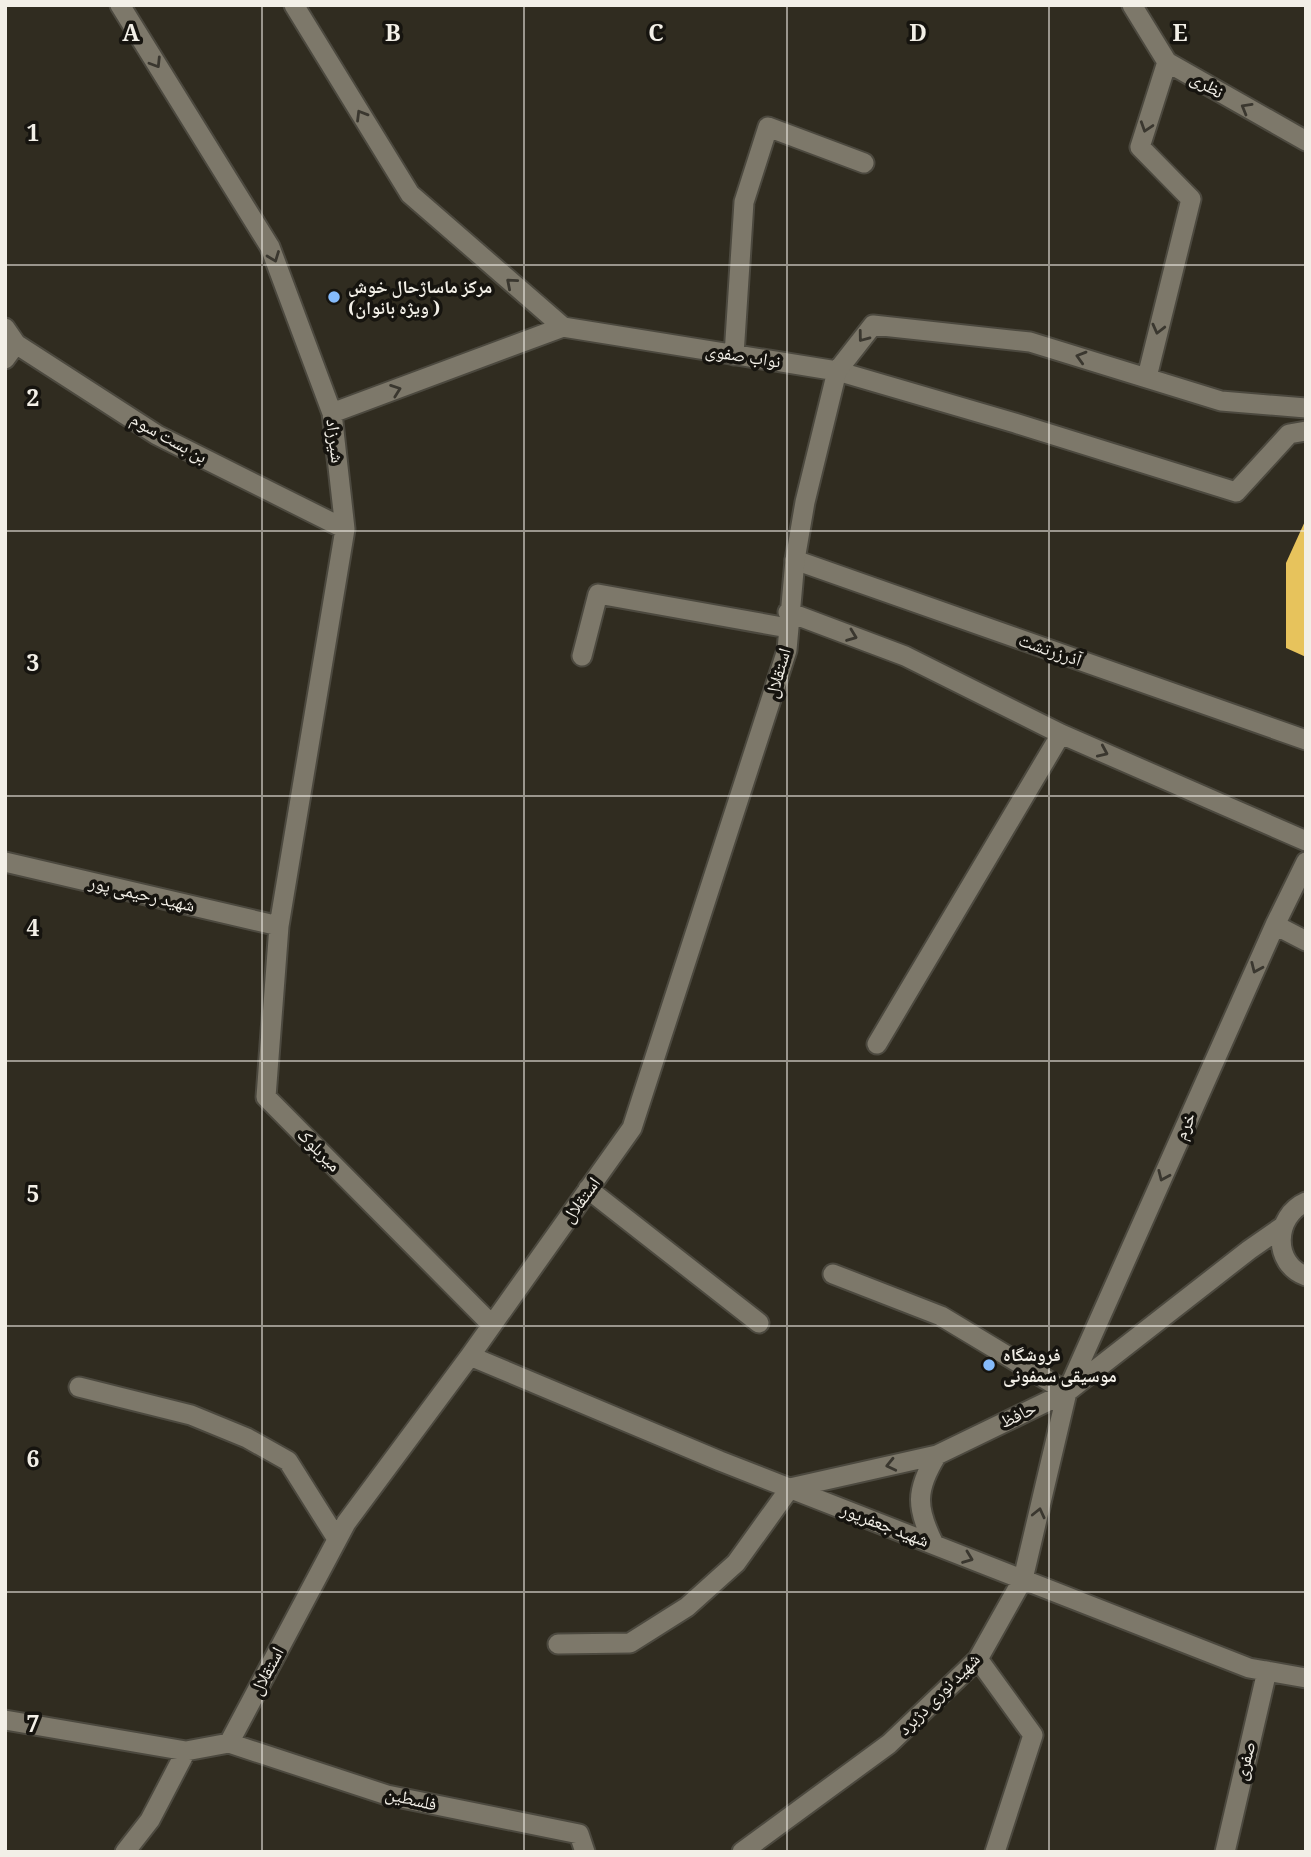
<svg xmlns="http://www.w3.org/2000/svg" width="1311" height="1857" font-family="Georgia,'Noto Naskh Arabic',serif">
<style>
.building{fill:#e7c35c}
.lines{fill:none;stroke-linecap:round;stroke-linejoin:round}
.pedestrian-casing{stroke:#4c493f;stroke-width:23}
.minor-casing{stroke:#4c493f;stroke-width:23}
.pedestrian{stroke:#7d786a;stroke-width:19}
.minor{stroke:#7d786a;stroke-width:19}
.oneway{stroke:#3a372f}
.grid{fill:none;stroke:#f2efe7;stroke-width:2;stroke-opacity:0.55}
.poi-dot{fill:#85bbfb;stroke:#16140f;stroke-width:2.5}
.labels{text-anchor:middle;stroke-width:7;stroke-linejoin:round;paint-order:stroke}
.street-label{font-size:18px;fill:#f2efe7;stroke:#16140f}
.poi-label{font-size:18px;font-weight:bold;fill:#f2efe7;stroke:#16140f;text-anchor:start}
.grid-label{font-size:23px;text-anchor:middle;font-weight:bold;fill:#f2efe7;stroke:#16140f;stroke-width:7;stroke-linejoin:round;paint-order:stroke}
</style>
<rect width="100%" height="100%" fill="#302c20"/>
<!-- building -->
<path class="building" d="M1306,519V657L1286,648V563Z"/>
<g class="lines">
<!-- pedestrian casing -->
<g class="pedestrian-casing">
<path id="pedestrian" d="M837,371L1015,423L1236,492L1289,434L1306,431
M795,560L1306,740"/>
</g>
<!-- minor casing -->
<g class="minor-casing">
<path id="minor" d="M120,5L270,247L332,413L345,529L279,926L266,1097L492,1325
M294,5L410,194L563,327L837,371
M1132,5L1167,62L1306,141
M5,328L16,344
M734,355L744,202L768,127L864,163
M5,359L16,344L157,435L345,529
M1147,377L1191,199L1140,147L1167,62
M332,413L563,327
M788,612L905,656L1061,734L1306,841
M582,656L598,594L788,628
M5,862L279,926
M1275,925L1306,941
M877,1044L1061,734
M588,1189L759,1323
M1306,1202C1274,1216 1272,1264 1306,1276
M833,1274L941,1316L1067,1392
M470,1356L720,1461L1249,1668L1306,1678
M79,1387L191,1415L247,1438L288,1461L337,1539
M790,1488L937,1455L1067,1392L1249,1250L1282,1227
M934,1544C916,1508 915,1490 937,1455
M558,1644L630,1643L687,1607L736,1563L790,1488
M978,1659L1033,1735L995,1852
M5,1720L186,1751L229,1743L387,1795L579,1834L585,1852
M229,1743L346,1523L470,1356L632,1128L787,650L795,560L805,502L837,371L873,325L1030,342L1221,401L1306,408
M125,1852L150,1820L186,1751
M742,1852L889,1744L978,1659L1023,1579L1067,1392L1275,925L1306,862
M1225,1852L1267,1671"/>
</g>
<!-- pedestrian -->
<use href="#pedestrian" class="pedestrian"/>
<!-- minor -->
<use href="#minor" class="minor"/>
</g>
<!-- one-way arrows -->
<defs><path id="oneway-chevron" d="M-2-3.5L2.5 0L-2 3.5" fill="none" stroke-width="1.6" stroke-linecap="round" stroke-linejoin="round" transform="scale(1.75)"/></defs>
<g class="oneway">
<use href="#oneway-chevron" transform="translate(156 63) rotate(58)"/>
<use href="#oneway-chevron" transform="translate(1246 108) rotate(-150)"/>
<use href="#oneway-chevron" transform="translate(361 115) rotate(-121)"/>
<use href="#oneway-chevron" transform="translate(1146 127) rotate(108)"/>
<use href="#oneway-chevron" transform="translate(274 257) rotate(69)"/>
<use href="#oneway-chevron" transform="translate(511 283) rotate(-139)"/>
<use href="#oneway-chevron" transform="translate(1158 329) rotate(104)"/>
<use href="#oneway-chevron" transform="translate(863 337) rotate(127)"/>
<use href="#oneway-chevron" transform="translate(1081 357) rotate(-164)"/>
<use href="#oneway-chevron" transform="translate(396 390) rotate(-20)"/>
<use href="#oneway-chevron" transform="translate(852 636) rotate(21)"/>
<use href="#oneway-chevron" transform="translate(1103 752) rotate(24)"/>
<use href="#oneway-chevron" transform="translate(1256 968) rotate(114)"/>
<use href="#oneway-chevron" transform="translate(1163 1176) rotate(114)"/>
<use href="#oneway-chevron" transform="translate(891 1465) rotate(167)"/>
<use href="#oneway-chevron" transform="translate(1039 1513) rotate(-77)"/>
<use href="#oneway-chevron" transform="translate(968 1558) rotate(21)"/>
</g>
<!-- grid -->
<path class="grid" d="M262,5V1852M524,5V1852M787,5V1852M1049,5V1852M5,265H1306M5,531H1306M5,796H1306M5,1061H1306M5,1326H1306M5,1592H1306"/>
<!-- markers -->
<g class="poi-dot">
<circle cx="334" cy="297" r="7"/>
<circle cx="989" cy="1365" r="7"/>
</g>
<g class="labels">
<!-- street labels -->
<g class="street-label">
<text transform="translate(1207 85) rotate(30)" y="6">نظری</text>
<text transform="translate(743 356) rotate(9)" y="6">نواب صفوی</text>
<text transform="translate(169 438) rotate(29)" y="6">بن بست سوم</text>
<text transform="translate(335 441) rotate(83)" y="6">شیرزاد</text>
<text transform="translate(1050 650) rotate(19)" y="6">آذرزرتشت</text>
<text transform="translate(778 673) rotate(-74)" y="6">استقلال</text>
<text transform="translate(142 894) rotate(13)" y="6">شهید رحیمی پور</text>
<text transform="translate(1185 1126) rotate(-66)" y="6">خرم</text>
<text transform="translate(319 1150) rotate(45)" y="6">میربلوک</text>
<text transform="translate(581 1200) rotate(-54)" y="6">استقلال</text>
<text transform="translate(1018 1415) rotate(-26)" y="6">حافظ</text>
<text transform="translate(885 1525) rotate(21)" y="6">شهید جعفرپور</text>
<text transform="translate(267 1671) rotate(-62)" y="6">استقلال</text>
<text transform="translate(939 1694) rotate(-45)" y="6">شهید نوری دژبرد</text>
<text transform="translate(1245 1761) rotate(-76)" y="6">صفری</text>
<text transform="translate(411 1799) rotate(13)" y="6">فلسطین</text>
</g>
<!-- poi labels -->
<g class="poi-label">
<text x="348" y="293">مرکز ماساژحال خوش<tspan x="348" dy="21">(ویژه بانوان )</tspan></text>
<text x="1003" y="1361">فروشگاه<tspan x="1003" dy="21">موسیقی سمفونی</tspan></text>
</g>
</g>
<g class="grid-label">
<text x="131" y="41">A</text>
<text x="393" y="41">B</text>
<text x="656" y="41">C</text>
<text x="918" y="41">D</text>
<text x="1180" y="41">E</text>
<text x="33" y="141">1</text>
<text x="33" y="406">2</text>
<text x="33" y="671">3</text>
<text x="33" y="936">4</text>
<text x="33" y="1202">5</text>
<text x="33" y="1467">6</text>
<text x="33" y="1732">7</text>
</g>
<!-- border -->
<rect width="1311" height="1857" fill="none" stroke="#f2efe7" stroke-width="14"/>
</svg>
